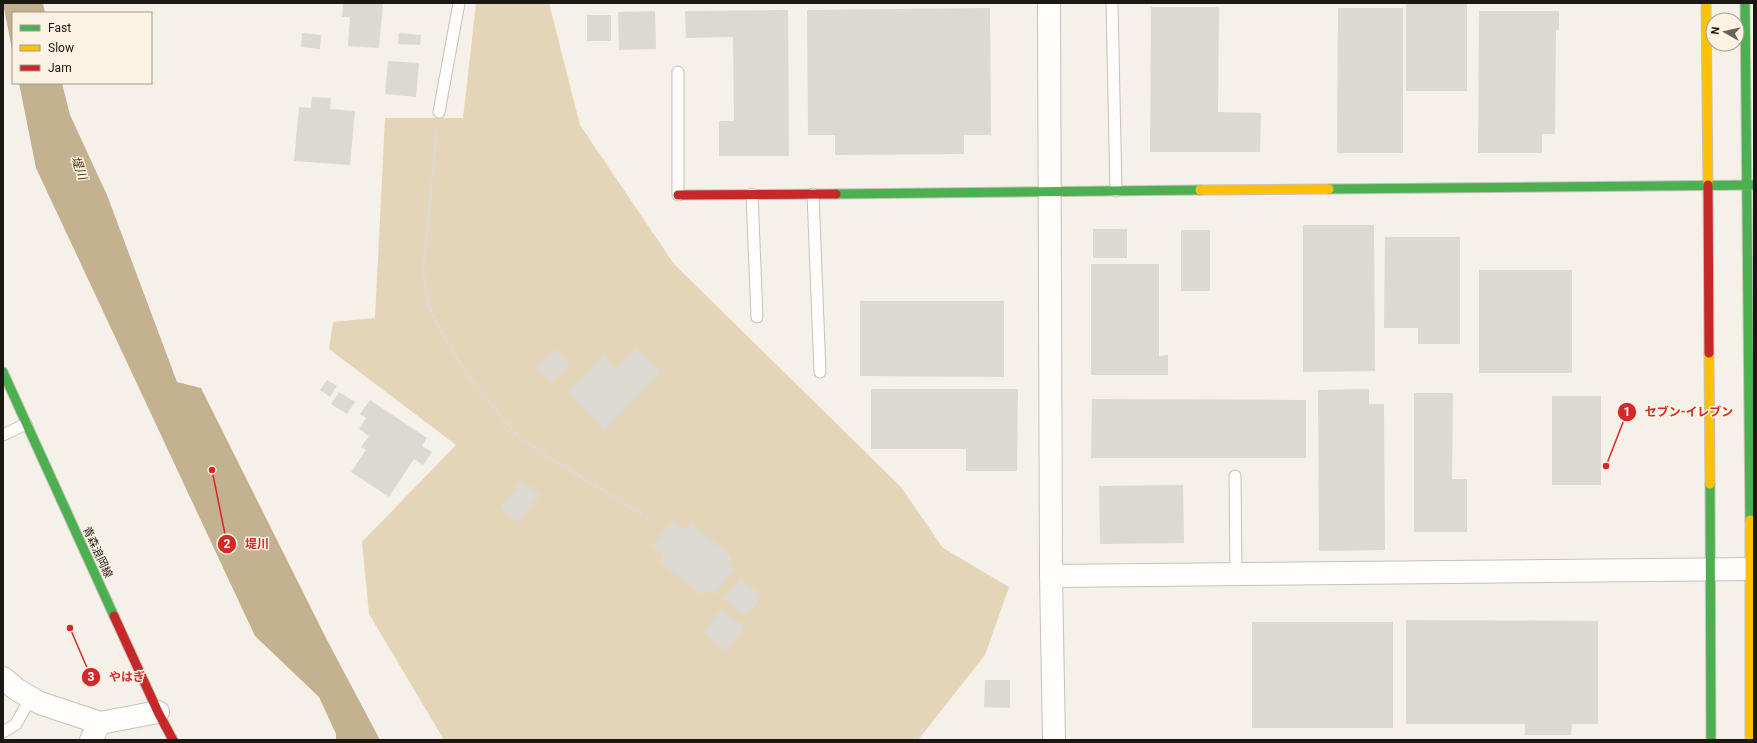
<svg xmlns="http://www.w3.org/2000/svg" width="1757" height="743" font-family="Roboto,'Noto Sans JP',sans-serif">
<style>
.forest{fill:#e4d5b9}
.water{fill:#c3b190}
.building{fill:#dcd8d2}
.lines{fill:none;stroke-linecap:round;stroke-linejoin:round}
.lane-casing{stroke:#c5c2bb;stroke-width:13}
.street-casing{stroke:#c5c2bb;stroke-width:24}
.fast-casing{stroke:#c5c2bb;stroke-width:11}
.slow-casing{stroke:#c5c2bb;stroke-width:11}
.jam-casing{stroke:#c5c2bb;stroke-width:11}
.path{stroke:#dbd9d7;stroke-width:2.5;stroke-dasharray:4 2;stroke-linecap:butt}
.lane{stroke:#fefdfc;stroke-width:11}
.street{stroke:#fefdfc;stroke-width:22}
.fast{stroke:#4caf50;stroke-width:9}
.slow{stroke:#ffc107;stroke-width:9}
.jam{stroke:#c62828;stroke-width:9}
.labels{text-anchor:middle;stroke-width:3;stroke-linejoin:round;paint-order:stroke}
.street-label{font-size:11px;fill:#1b1813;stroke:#fbf2e3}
.water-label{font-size:12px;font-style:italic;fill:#402e09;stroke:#fbf2e3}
.leader{fill:none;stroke:#d62828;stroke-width:1.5}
.callout-dot{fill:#d62828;stroke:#fbf2e3;stroke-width:1.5}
.mark-label{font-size:12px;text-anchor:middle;font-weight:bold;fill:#fff}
.callout-label{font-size:12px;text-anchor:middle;font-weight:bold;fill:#d62828;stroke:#fbf2e3;stroke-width:3;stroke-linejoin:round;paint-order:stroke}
</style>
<rect width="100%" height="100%" fill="#f5f1e9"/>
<!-- forest -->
<path class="forest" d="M476,3H549L580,125L674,264L901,487L943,548L1009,587L985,655L918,740H444L369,614L362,542L456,445L329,349L333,322L375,318L385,118H463Z"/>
<!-- water -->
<path class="water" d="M3,3H43L45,13H13V55Z
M19,83H62L70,115L107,195L177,382L201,388L327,640L380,740H336V734L319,697L255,636L36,168Z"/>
<!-- building -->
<path class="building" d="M343,3H383L379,48L348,46L350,17H342Z
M1406,3H1467V91H1406Z
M1151,7H1219L1218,112L1261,113L1260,152H1150Z
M990,8L991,135H964V154L835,155V135H808L807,10Z
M1338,8H1403V153H1337Z
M788,10L789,156H719V121H734L733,37L686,38L685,11Z
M655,11L656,49L619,50L618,12Z
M1479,11H1559V30H1556L1555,134H1542V153H1478Z
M587,15H611V41H587Z
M302,33L321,35L320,49L301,47Z
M399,33L421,35L420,45L398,44Z
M388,61L419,63L416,97L385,94Z
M312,97L331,98L330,109L355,111L350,165L294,161L299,107L311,108Z
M1303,225H1374L1375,371L1303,372Z
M1093,229H1127V258H1093Z
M1181,230H1210V291H1181Z
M1385,237H1460V344H1418V328H1384Z
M1091,264H1159V356L1168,355V375H1091Z
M1479,270H1572V373H1479Z
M860,301H1004V377L860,376Z
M636,348L661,372L605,430L567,393L603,355L617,369Z
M554,349L570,364L552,382L536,367Z
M327,380L337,386L330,397L320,390Z
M871,389H1018L1017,471H966V449H871Z
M1369,389V404H1384L1385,550L1319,551L1318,390Z
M339,392L355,402L347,414L331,404Z
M1414,393H1453L1452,479H1467V532H1414Z
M1552,396H1601V485H1552Z
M1092,399L1306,400V458H1091Z
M370,400L427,438L422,446L432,452L423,465L414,459L389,497L351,472L366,450L361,447L369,436L359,429L366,418L360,414Z
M522,480L540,495L518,522L500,507Z
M1183,485L1184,543L1100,544L1099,486Z
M673,520L685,530L691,523L732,557L727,564L734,570L714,595L706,590L701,595L660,562L664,556L652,546Z
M741,578L762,596L746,617L724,599Z
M722,609L745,628L726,651L703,632Z
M1406,620L1598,621V724H1572L1571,735H1525V724H1406Z
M1252,622H1393V728H1252Z
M985,680H1010V708L984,707Z"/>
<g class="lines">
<!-- lane casing -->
<g class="lane-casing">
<path id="lane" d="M1112,3L1116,191
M678,72V195
M439,112L459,3
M752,194L757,317
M813,194L820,372
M3,435L26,424
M1235,476L1236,574
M3,732L16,724L31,697"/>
</g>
<!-- street casing -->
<g class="street-casing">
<path id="street" d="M1049,3L1051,576L1054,740
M1051,576L1754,569
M3,678L16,689L40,703L100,723L158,712
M91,740L100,723"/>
</g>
<!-- fast casing -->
<g class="fast-casing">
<path id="fast" d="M1745,3L1750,520
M1329,189L1754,185
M836,194L1200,190
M3,372L114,616
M1710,484L1711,740"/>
</g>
<!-- slow casing -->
<g class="slow-casing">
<path id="slow" d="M1706,3L1708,185
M1200,190L1329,189
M1709,353L1710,484
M1750,740V520"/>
</g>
<!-- jam casing -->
<g class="jam-casing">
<path id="jam" d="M1708,185L1709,353
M678,195L836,194
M114,616L158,712L173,740"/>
</g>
<!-- path -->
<path class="path" d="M437,130L423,271L428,305L438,326L468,376L518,436L550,458L653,521"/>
<!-- lane -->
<use href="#lane" class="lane"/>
<!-- street -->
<use href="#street" class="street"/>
<!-- fast -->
<use href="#fast" class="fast"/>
<!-- slow -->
<use href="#slow" class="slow"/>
<!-- jam -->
<use href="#jam" class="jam"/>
</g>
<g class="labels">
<!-- street labels -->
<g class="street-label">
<text transform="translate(98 552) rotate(65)" y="4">青森浪岡線</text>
</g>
<!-- water labels -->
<g class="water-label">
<text transform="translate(79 168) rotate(70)" y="4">堤川</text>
</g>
</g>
<!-- callouts -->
<path class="leader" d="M1606 466L1627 412M212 470L227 544M70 628L91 677"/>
<g class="callout-dot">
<circle cx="1606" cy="466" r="4"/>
<circle cx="212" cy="470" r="4"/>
<circle cx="70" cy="628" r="4"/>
<circle cx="1627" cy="412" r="10"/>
<circle cx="227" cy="544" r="10"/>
<circle cx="91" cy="677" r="10"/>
</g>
<g class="mark-label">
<text x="1627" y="416">1</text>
<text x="227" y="548">2</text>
<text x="91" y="681">3</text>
</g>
<g class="callout-label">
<text x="1689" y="416">セブン-イレブン</text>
<text x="257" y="548">堤川</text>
<text x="127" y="681">やはぎ</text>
</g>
<!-- border -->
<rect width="1757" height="743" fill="none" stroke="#1b1813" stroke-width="8"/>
<!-- legend -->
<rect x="12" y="12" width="140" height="72" fill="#fbf2e3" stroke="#a19b90"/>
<rect x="20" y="25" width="20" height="6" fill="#4caf50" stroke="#a19b90"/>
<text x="48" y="32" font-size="12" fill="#1b1813">Fast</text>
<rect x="20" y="45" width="20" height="6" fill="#ffc107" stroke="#a19b90"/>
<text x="48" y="52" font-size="12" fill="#1b1813">Slow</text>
<rect x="20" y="65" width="20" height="6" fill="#c62828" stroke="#a19b90"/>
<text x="48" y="72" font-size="12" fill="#1b1813">Jam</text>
<!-- north arrow -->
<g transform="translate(1725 32) rotate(278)"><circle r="19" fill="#fbf2e3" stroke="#a19b90"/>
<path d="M0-3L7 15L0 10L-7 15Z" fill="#67645e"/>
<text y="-6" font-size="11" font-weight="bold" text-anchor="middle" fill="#1b1813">N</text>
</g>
</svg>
